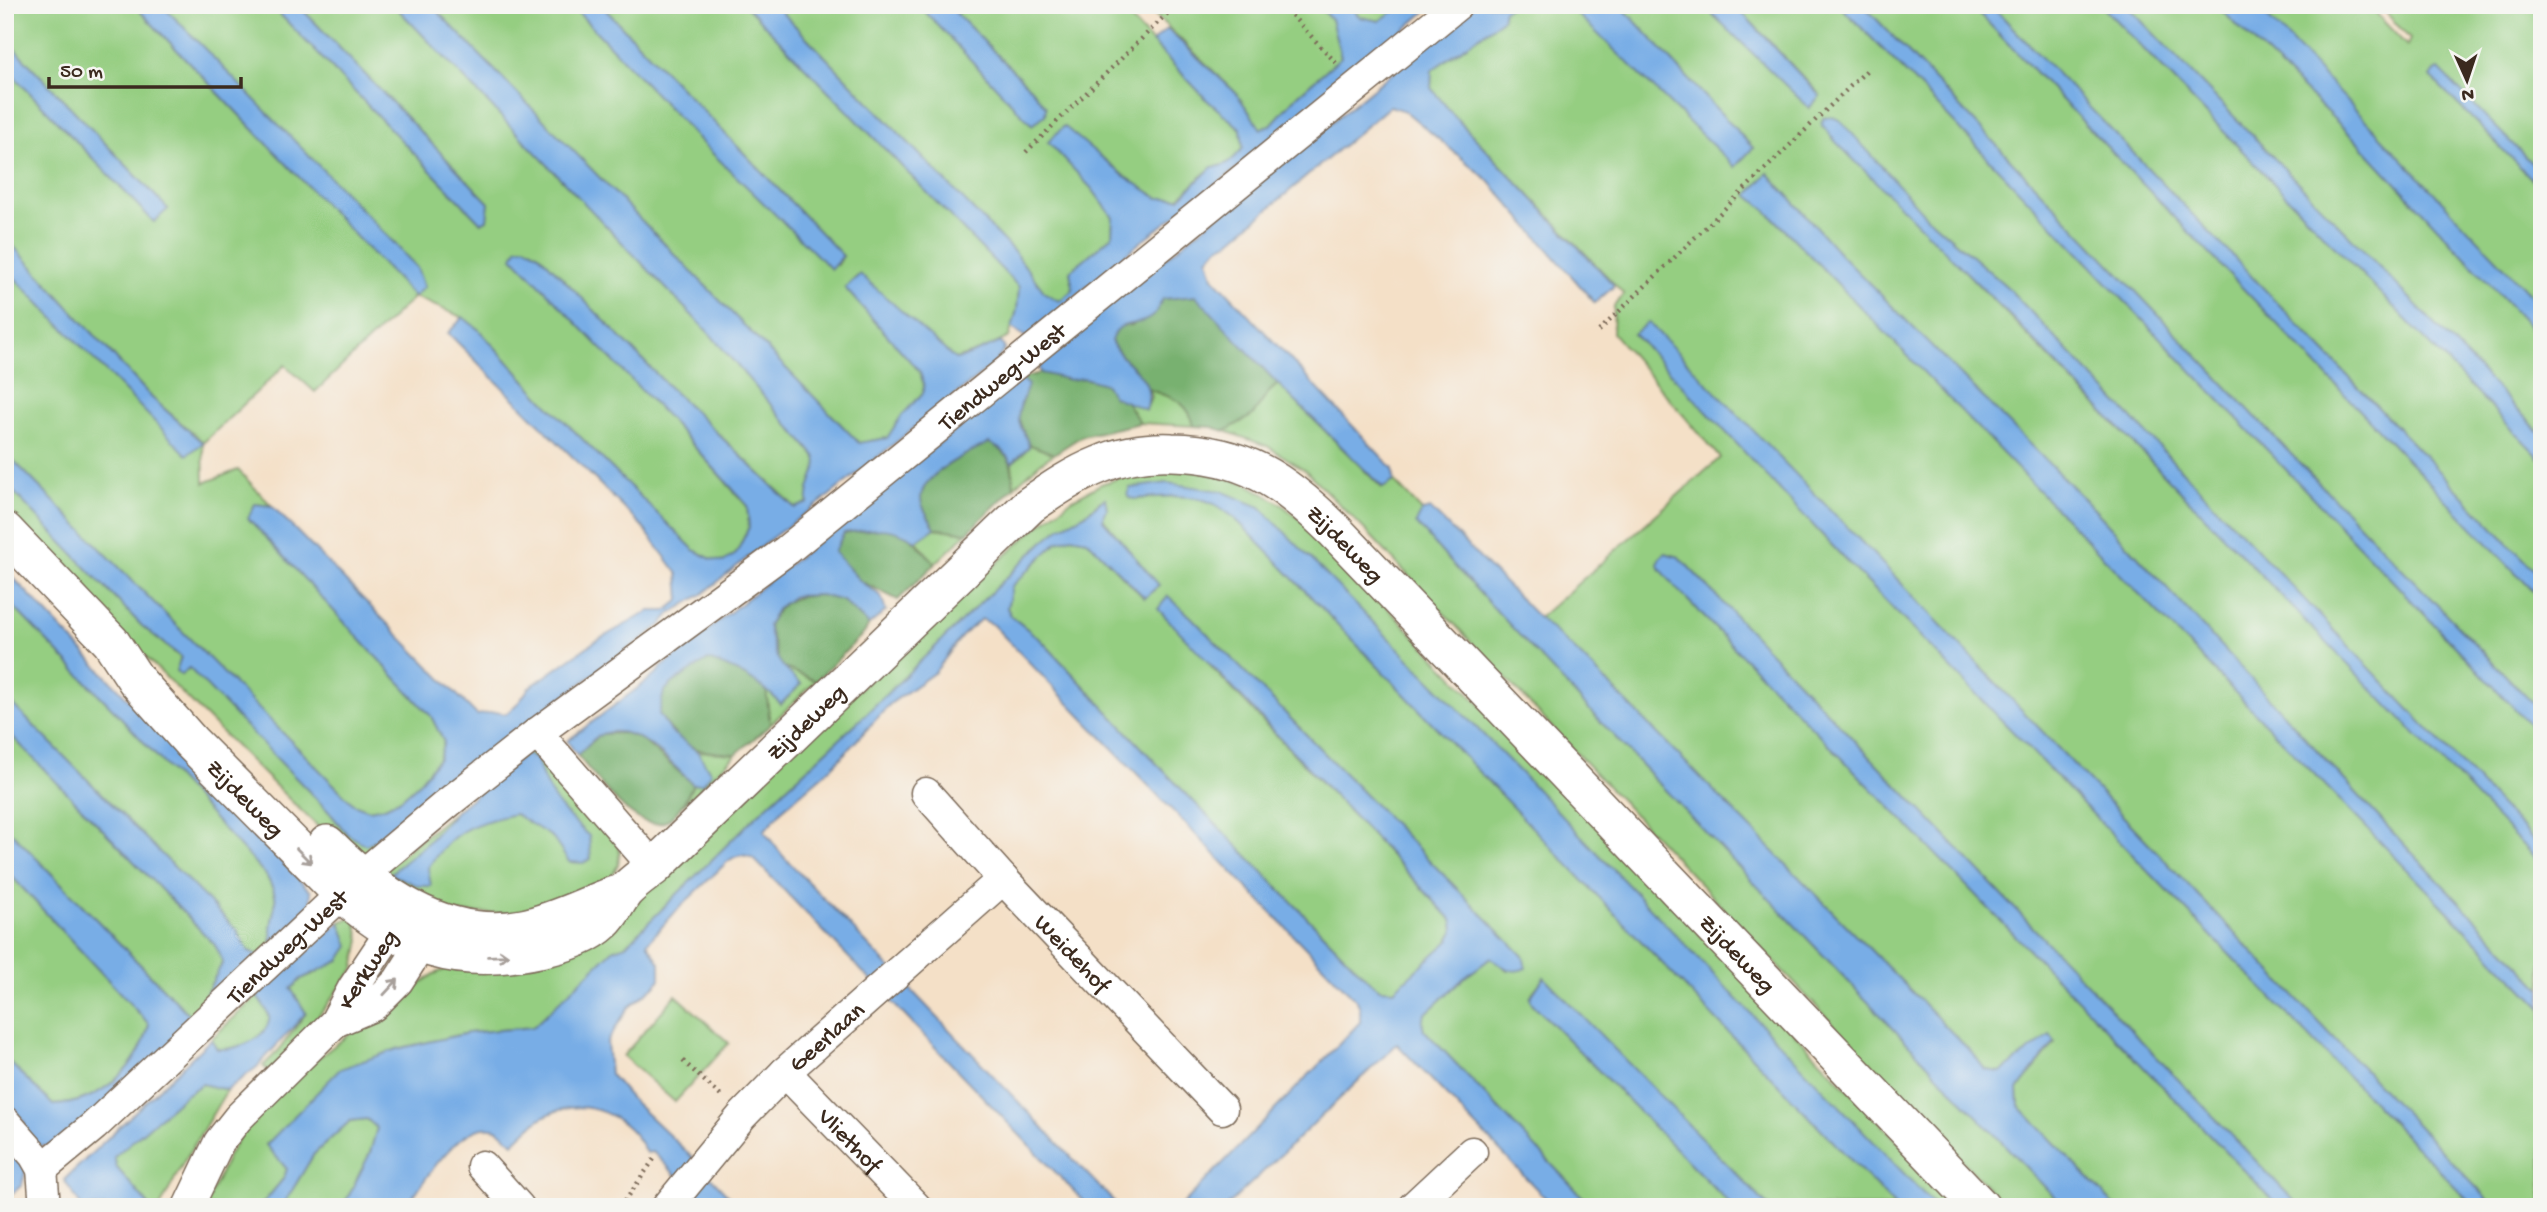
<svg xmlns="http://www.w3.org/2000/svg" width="2547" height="1212" font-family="'Gochi Hand',sans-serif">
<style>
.green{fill:#95ce81;stroke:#687c50;stroke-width:2}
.forest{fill:#78b16f;stroke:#5a6e46;stroke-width:2}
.water{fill:#78ade6;stroke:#5a6c82;stroke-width:2}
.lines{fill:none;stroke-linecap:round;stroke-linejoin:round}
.minor-casing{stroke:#7c6a59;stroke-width:33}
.major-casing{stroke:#7c6a59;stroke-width:40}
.path{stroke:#7c6a59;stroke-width:4.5;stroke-dasharray:2 5;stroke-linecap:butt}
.minor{stroke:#fff;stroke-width:30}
.major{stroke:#fff;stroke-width:37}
.oneway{stroke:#a79f9a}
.labels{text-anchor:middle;stroke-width:5;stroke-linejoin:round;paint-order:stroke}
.street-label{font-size:24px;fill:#3b2a1e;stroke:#f6f6f2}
</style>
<rect width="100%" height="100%" fill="#f6f6f2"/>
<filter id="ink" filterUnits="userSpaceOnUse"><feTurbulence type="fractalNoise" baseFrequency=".0143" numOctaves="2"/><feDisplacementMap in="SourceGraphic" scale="14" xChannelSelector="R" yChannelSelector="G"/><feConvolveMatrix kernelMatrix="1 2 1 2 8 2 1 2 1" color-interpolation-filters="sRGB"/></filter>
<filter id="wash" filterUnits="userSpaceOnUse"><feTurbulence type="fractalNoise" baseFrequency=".00686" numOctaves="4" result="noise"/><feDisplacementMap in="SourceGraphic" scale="28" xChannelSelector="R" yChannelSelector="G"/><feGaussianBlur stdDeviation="1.57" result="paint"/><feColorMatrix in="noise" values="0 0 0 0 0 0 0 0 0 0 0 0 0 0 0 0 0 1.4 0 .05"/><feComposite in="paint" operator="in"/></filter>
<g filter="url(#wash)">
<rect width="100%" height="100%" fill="#f4e0c7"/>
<!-- green -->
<path class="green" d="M5,5H134L414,297L417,268L162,5H271L481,223L489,203L298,5H394L710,334L816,457L818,465L814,474L808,503L796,508L669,387L539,254L525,246L673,423L747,506L749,527L736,554L723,562L711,559L694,550L543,400L479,330L462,317L414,297L315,392L285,365L203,443L204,483L238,470L272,506L255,504L249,519L431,716L444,742L439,758L418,784L401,799L385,807L369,810L353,804L5,452V268L187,454L203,442L152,398L5,237V67L153,221L168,209L5,39Z
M431,5H571L707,148L837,265L843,256L601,5H745L1019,287L1017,310L1009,337L985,349L955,359L859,275L845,288L920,372L924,386L923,392L887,438L859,443Z
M775,5H919L1032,125V90L948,5H1117L1207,100L1241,129L1243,148C1234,159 1227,167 1212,167L1179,198H1158L1123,175L1063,126L1092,189L1113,217L1112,236L1070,271L1073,290L1059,302L1045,293L1016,254Z
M1145,5H1317L1331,19L1341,57L1298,95L1271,125L1260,129L1236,93Z
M1348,5H1403L1379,21L1360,17Z
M1513,5L1571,7L1735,166L1753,148L1620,5H1703L1809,107L1820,95L1735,5H1839L1917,84L2542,737V849L2007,287L1822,125L2389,705L2542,865V989L2396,836L2095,510L1841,255L1768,173L1748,195L1765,209L2542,1008V1207H2495L1877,558L1648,323L1634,334L1842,556L2475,1207H2300L1679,557L1665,553L1678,590L2280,1207H2116L2019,1106L2018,1089L2055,1043L2050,1036L2001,1072L1985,1070L1975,1056L1578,653L1539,618L1720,458L1613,333L1614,306L1624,294L1455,117L1431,88L1432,70L1502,20L1504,10Z
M1863,5H1971L2542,600V713L2285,448Z
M1991,5H2101L2542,460V578Z
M2126,5H2216L2359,143L2542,340V435Z
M2255,5H2368L2407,46L2410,39L2379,5H2531L2542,16V174L2502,134L2431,77L2542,189V307Z
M1278,384L1382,488L1394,481L1422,511L1417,523L1445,556L1648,772L2064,1207H2006L1370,535L1305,470L1267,446L1225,431L1253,415L1268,393Z
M1148,389C1170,398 1188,399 1194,426L1140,423L1125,400L1146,410L1151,396Z
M1028,444L1054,454L1040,463L1014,487L1012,463L1024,453Z
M1193,470L1245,483L1280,503L1315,532L1961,1207H1936L1260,507L1167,483L1135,499C1156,497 1186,493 1207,501C1232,510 1251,536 1270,554L1896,1207H1769L1544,978L1532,993V1003L1733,1207H1592L1424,1030L1422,1022L1425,1014L1464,978L1492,957L1508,971L1523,956L1191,617L1168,597L1212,668L1453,921L1454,931L1449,941L1394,990L1380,989L1370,982L1156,763L1041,640L1011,616L1007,608L1012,586L1057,542L1071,537L1087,540L1144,598L1159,586L1103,519L1104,513L1099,502C1084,519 1061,527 1044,541L863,717L753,819L626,945L533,1027L468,1033L397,1049L266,1144L287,1168L284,1178L260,1207H205L228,1156L245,1127L300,1072L352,1032L434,974L457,965L531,962L859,689L1030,533L1071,500L1101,484L1141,471Z
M5,483L142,626L181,658L177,671L181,675L189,667L330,813L347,834L386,836L472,765L495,743L515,732L372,860L349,856L289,799L93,605L5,514Z
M935,528L967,533L935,564L917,541Z
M5,598L116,712L266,875C282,905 274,899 271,928C271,936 272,944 273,951L264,959L248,951L237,930L5,697Z
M780,666L816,681L770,725L766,688L781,704L801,684Z
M5,729L215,945L223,962L204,997L205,1015L198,1024L5,826Z
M533,748L612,832L620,852L618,865L609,881L538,913H442L383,870Z
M697,751L736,754L684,804L693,784H702L710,774Z
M5,869L149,1024C140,1068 99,1104 53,1105L5,1058Z
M355,916L360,940L354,969L305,1034L270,1072L263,1066L279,1050L306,1013L291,989L301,979L316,973L349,946L340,922Z
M676,995L729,1043L675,1102L623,1056Z
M257,996C261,1003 271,1013 269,1021C263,1042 234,1050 217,1049L211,1039Z
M202,1084L227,1090L182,1165L160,1207H150L117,1168L114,1157L184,1096Z
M367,1119L377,1128L370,1153L343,1207H282L314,1154L350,1121Z"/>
<!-- forest -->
<path class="forest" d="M1197,296L1278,384L1268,393L1253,415L1225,431L1212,427L1194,426C1188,399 1170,398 1148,389C1141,369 1120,360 1111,341L1114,330L1119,326L1133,325L1163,299Z
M1041,373L1070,380L1084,378L1105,384L1114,397L1125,400L1140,423L1082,436L1054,454L1028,444L1017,414L1023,400L1020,378Z
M989,442C1012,456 1012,462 1014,487L967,533L935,528C931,520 920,507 921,498C922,474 970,452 989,442Z
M885,528C912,534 918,544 935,564L898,600L860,581L834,552L844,533Z
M821,595L843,601L869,625L865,632L816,681L780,666L768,625C783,599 792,596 821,595Z
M708,659L739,671L766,688L770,725L736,754C694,751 684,751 659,714L663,691L674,682Z
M625,733L641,739L693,784C687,797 678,816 664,822C634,834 594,774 577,755L601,734Z"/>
<!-- water -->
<path class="water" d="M134,5H162L396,245L417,268L424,287L414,297Z
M271,5H298L489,203L487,220L481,223Z
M394,5H431L859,443L887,438L902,415L923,393L924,386L920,372L845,288L860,274L955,359L962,358L1001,342L1005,349L994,364L820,503L773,537L704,593L670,614L661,625L515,732C498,741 486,752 471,765C441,793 403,828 366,845L347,834L330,813L189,668L181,675L176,671L181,657L142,626L5,483V452L353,804L369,810L385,807L401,799L418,784L439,758L444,742L431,716L248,518L255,504L272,506L477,715L496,712L506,714L519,702L529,688L594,642L650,611H666L680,600L678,574L641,525L448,333L463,317L479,330L543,400L694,550L711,559L723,562L736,554L749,527L747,505L673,423L513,257L517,248L525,246L539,254L669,387L795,508L808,503C806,482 820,472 816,457L710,334Z
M571,5H601L843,256L831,269L707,148Z
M745,5H775L1016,254L1045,293L1059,301L1073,290L1070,271L1112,236L1113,217L1092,189L1048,142L1064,126L1123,175L1158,198H1180L1212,167C1227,167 1234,159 1243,148L1241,129L1207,100L1152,42L1167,29L1236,93L1261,129L1271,125L1298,95L1341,57L1331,19L1317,5H1348L1360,17L1379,21L1403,5H1433C1344,83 1253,158 1159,228C1113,262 1071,302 1027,338L1012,328L1017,310L1019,287Z
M919,5H948L1032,90L1046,107L1045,115L1032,125Z
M1475,5H1513L1504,10L1502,20L1432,70L1431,88L1455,117L1613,284V287L1595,303L1489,181L1405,111L1390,106L1229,242L1218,247L1208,259L1213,277L1393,469L1394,481L1383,488L1278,384L1196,296L1163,299C1160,303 1157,311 1154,315C1137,330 1119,316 1111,341C1124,369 1158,374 1146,410L1114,397L1105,384L1084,378L1070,380L1041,373L1039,368L1042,359Z
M1568,5H1620L1753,148L1735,167Z
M1703,5H1735L1820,96L1809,108Z
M1839,5H1863L2285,448L2542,713V737L1917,84Z
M1971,5H1991L2542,578V600Z
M2101,5H2126L2542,435V460Z
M2216,5H2255L2285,35L2542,307V340L2359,143Z
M5,39L168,209L154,222L5,67Z
M2439,69L2542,174V189L2431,77L2435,71Z
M1832,117L1840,120L1928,218L2007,287L2542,849V865L2023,329L1836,142L1822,125L1823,118Z
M1768,173L1841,255L2095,510L2396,836L2542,989V1008L1765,209L1748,195Z
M5,237L152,398L203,443L187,455L5,268Z
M1648,322L1877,558L2495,1207H2475L1842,556L1634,334Z
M1020,378L1028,385C1024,399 1015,411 1020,425C1023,433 1028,438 1029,447L1012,463L1003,451L989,443C970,452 922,473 921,498C920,507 931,520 935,528L916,541C889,524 874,529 844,533L834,552L860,581L881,596L886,611L869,625L843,601L821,595L794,596L778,608L768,625C775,658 776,662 801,684L781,704C759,681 737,670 708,660L674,682L664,691L659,714L671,732L697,751L711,773L702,784H693C670,763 638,722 602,734C594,737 584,749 577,755L567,741L655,675L661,668Z
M1167,483L1221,491L1260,507L1521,773L1936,1207H1896L1270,554C1251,536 1232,510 1207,501C1186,493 1156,497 1135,499L1129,498L1127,494L1130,488Z
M1105,498L1107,509L1104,513L1103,520L1159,585L1145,598L1087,540L1071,537L1057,542L1012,586L1007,608L1011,616L1041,640L1156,763L1370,982L1380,989L1394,990L1449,941L1454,931L1453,921L1158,609L1168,596L1191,617L1523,956L1526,968C1510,975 1504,967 1491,958L1464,978L1425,1014L1422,1022L1424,1030L1592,1207H1554L1397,1044L1226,1207H1180L1344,1039L1360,1022V1008L1357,1001L992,624L981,619L962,636L935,672L890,704L833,766L782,810L764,831L783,856L1119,1207H1089L753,858C743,853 736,855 727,862L678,909L647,943L660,963V979L655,986L628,1008L607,1042L610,1074L632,1100L688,1153L739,1207H707L653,1152L646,1153C628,1115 586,1096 547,1115C534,1121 524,1133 513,1143C508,1139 502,1131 496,1129C461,1118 423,1183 406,1207H343L370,1153L377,1128L367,1119L350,1121L314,1154L282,1207H260L284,1178L287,1169L266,1145L340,1069L397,1049L468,1033L533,1027L614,949L626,945L753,819L863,717L1044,541L1061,527L1086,514Z
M1431,509L1539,618L1578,653L1975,1056L1985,1070L2001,1072L2050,1035L2055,1042L2018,1089L2019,1106L2116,1207H2064L1648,772L1445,556L1416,523L1422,511Z
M1665,553L1679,557L2300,1207H2280L1678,590L1658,566L1659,559Z
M5,569L311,892L310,916L205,1015L204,998L223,962L215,945L5,729V697L237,930L248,951L264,959L273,951C272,944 271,936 271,928C274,899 282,905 266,875L116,712L5,598Z
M526,754L537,760C546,795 563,812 589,836L591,859L583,863L569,862L552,837L515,814C473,823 452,830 428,868L431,886H418L390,874L428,842L456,811Z
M5,826L198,1024L57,1146H40L28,1162L22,1185L5,1200V1143L25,1123L5,1098V1058L53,1105C98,1104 140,1068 149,1024L5,869Z
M340,922L349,946L339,961L301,979L291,989L306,1013L257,1067L227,1090L202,1084L184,1096L114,1157L117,1168L150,1207H82L64,1180L211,1039L217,1049C234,1050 263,1042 269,1021C271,1013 261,1003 257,996Z
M1544,977L1769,1207H1733L1532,1003L1530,998Z"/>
</g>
<g filter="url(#ink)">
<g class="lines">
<!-- minor casing -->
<g class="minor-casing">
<g id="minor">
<path d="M537,733L654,867"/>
<path id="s1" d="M926,793L1003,879L1222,1109"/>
<path d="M335,1022L373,1006L398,981L421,945L422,925"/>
<path id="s2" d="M785,1072L916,1207"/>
<path d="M5,1122L34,1155L42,1169L45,1207"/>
<path d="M482,1166L519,1207"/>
<path id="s3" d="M42,1169L94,1126L361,876L449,802L537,733L787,550L1457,5"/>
<path id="s4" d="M188,1207L219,1142L238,1118L335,1022L353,988L391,931L410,922"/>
<path id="s5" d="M667,1207L742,1116L785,1072L1003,879"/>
<path d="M1413,1207L1472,1152"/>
</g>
</g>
<!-- major casing -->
<g class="major-casing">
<g id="major">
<path id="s6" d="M5,531L111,642L136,680L191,742L342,894C404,948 457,967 539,949C561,945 587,937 603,922C612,914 617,901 625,891C633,882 644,875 654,867L1030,505C1052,490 1074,475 1099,465C1122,455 1147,451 1172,452C1244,453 1284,481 1334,530L1981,1207"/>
<path d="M327,844C378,895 447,943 523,928C554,922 584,906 614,895"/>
</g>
</g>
<!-- path -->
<path class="path" d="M1282,5L1339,66
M1026,152L1176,5
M1599,331L1867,70
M683,1061L723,1098
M621,1207L654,1159"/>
<!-- minor -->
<use href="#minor" class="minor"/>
<!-- major -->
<use href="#major" class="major"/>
</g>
<!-- one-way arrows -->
<defs><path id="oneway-shaft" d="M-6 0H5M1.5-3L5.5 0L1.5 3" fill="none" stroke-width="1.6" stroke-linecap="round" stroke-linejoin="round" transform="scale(1.75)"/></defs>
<g class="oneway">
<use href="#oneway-shaft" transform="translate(304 856) rotate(45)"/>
<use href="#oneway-shaft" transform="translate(498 956) rotate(-2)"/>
<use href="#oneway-shaft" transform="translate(391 987) rotate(-47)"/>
</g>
</g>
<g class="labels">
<!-- street labels -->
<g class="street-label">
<text dy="8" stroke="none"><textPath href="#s3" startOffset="1246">Tiendweg-West</textPath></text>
<text dy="8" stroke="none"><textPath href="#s6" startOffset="1736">Zijdeweg</textPath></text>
<text dy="8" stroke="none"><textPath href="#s6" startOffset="1066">Zijdeweg</textPath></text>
<text dy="8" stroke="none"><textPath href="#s6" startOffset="360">Zijdeweg</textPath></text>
<text dy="8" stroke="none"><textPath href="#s3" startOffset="331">Tiendweg-West</textPath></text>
<text dy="8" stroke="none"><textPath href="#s1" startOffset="217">Weidehof</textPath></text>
<text dy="8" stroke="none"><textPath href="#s6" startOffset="2303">Zijdeweg</textPath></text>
<text dy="8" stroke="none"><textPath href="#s4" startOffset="301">Kerkweg</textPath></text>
<text dy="8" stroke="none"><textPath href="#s5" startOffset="234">Geerlaan</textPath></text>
<text dy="8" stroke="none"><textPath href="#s2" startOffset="94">Vliethof</textPath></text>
</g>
</g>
<!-- margin -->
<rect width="2547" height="1212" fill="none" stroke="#f6f6f2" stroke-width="28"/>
<!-- north arrow -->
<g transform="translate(2467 80) rotate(177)" stroke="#f6f6f2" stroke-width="5" paint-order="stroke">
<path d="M0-5L12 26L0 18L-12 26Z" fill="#3b2a1e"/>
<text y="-10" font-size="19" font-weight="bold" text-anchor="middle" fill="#3b2a1e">N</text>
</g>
<!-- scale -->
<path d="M49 77v10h192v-10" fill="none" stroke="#3b2a1e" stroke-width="3.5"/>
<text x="60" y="77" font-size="21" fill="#3b2a1e" stroke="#f6f6f2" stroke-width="5" paint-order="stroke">50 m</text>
</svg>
